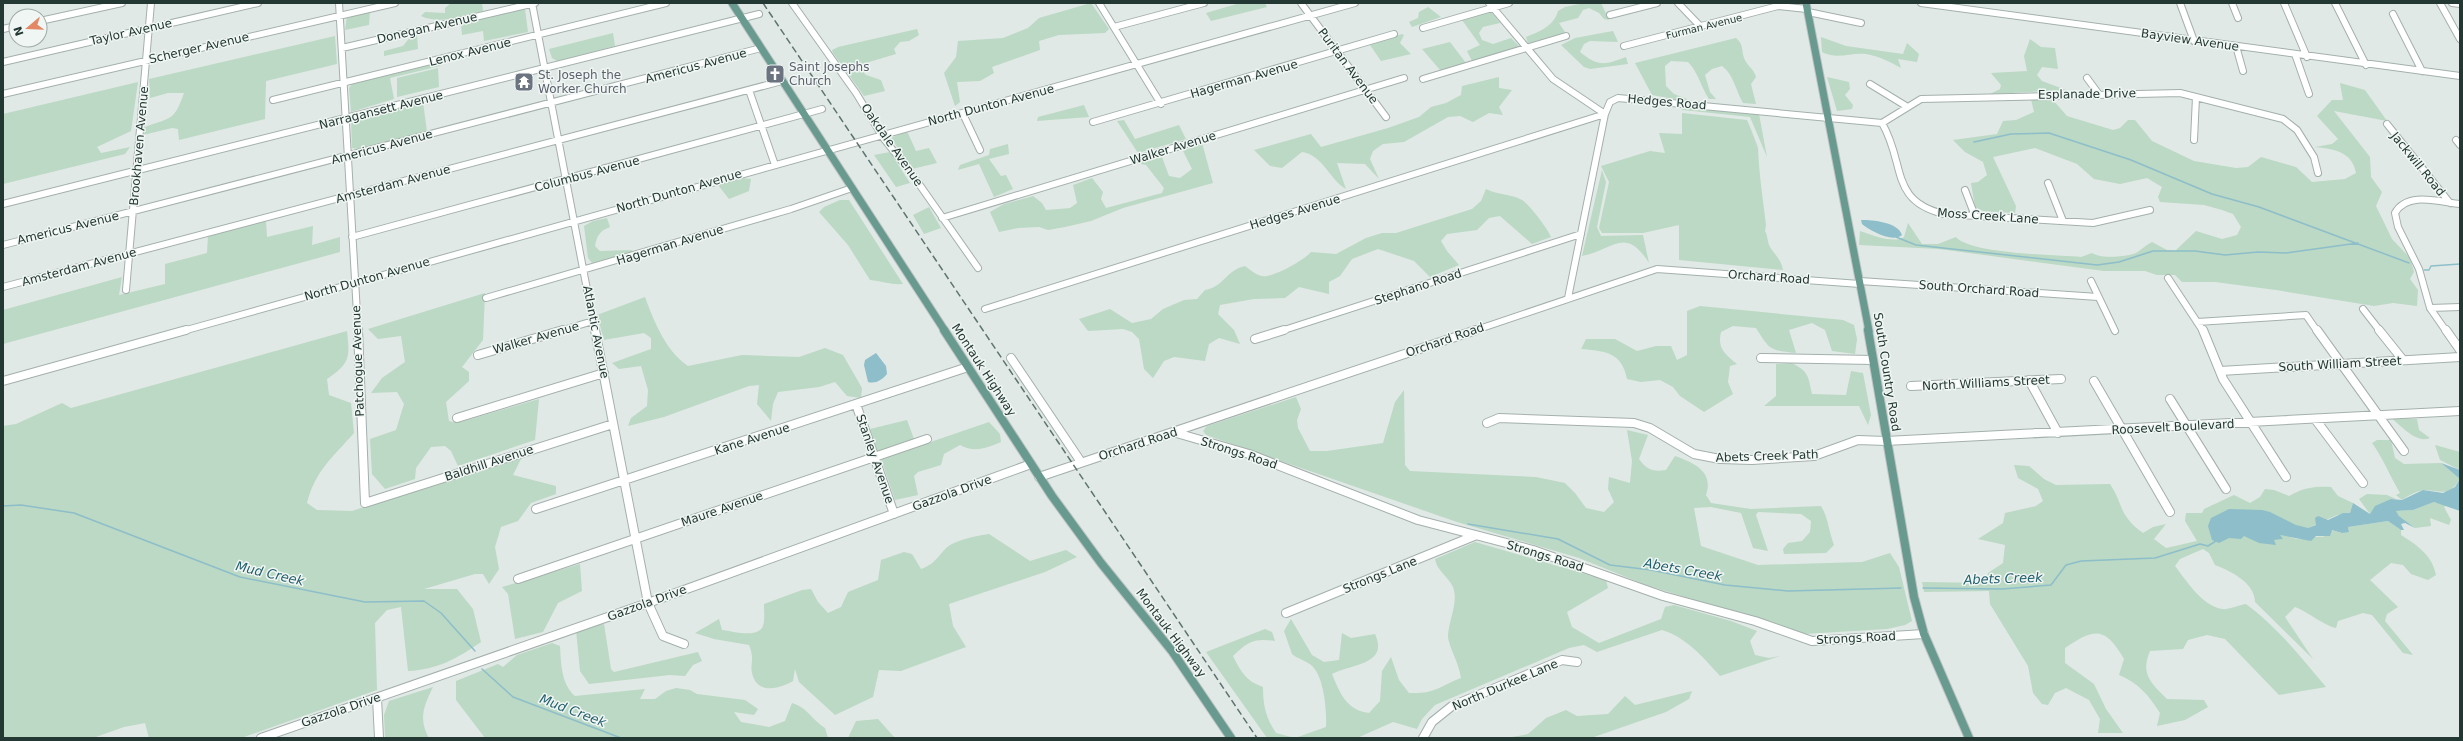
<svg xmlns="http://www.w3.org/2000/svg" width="2463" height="741" font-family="'DejaVu Sans',sans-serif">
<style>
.green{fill:#bbd9c4}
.water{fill:#8dbec9}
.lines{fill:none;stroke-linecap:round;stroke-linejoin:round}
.stream{stroke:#8dbec9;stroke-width:1.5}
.minor-far1-casing{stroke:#a4b0ad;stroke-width:8}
.minor-casing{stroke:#a4b0ad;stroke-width:10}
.major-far1-casing{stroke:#bdc3c2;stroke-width:9}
.major-casing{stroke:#bdc3c2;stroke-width:10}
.minor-far1{stroke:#fff;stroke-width:6}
.minor{stroke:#fff;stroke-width:8}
.major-far1{stroke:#699a8f;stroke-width:7}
.major{stroke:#699a8f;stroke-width:8}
.rail{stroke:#5d746e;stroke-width:1.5;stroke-dasharray:7 3.5;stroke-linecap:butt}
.labels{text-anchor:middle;stroke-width:3;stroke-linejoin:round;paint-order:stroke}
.far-street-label{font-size:10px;fill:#233833;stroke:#f0f6f3}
.street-label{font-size:12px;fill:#233833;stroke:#f0f6f3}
.worship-label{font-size:12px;fill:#5b616d;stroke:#f0f6f3;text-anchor:start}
.water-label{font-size:13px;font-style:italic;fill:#235f6d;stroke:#f0f6f3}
</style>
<rect width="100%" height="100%" fill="#e0e9e6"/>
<!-- green -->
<path class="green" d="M451,3H482L483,11C464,15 440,25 421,16L425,12L445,13V8Z
M1091,3L1109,29L1105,33L1059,35L1039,41L1040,50L992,67L994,73L980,81L957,82L960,102L955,106L944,73L956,57L958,41L1003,38L1028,28L1039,18Z
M1240,3H1265L1267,7L1211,21L1206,13Z
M1584,3H1601L1609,20L1604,19L1599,13L1589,8L1583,10L1578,18L1559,23L1565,32L1558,37L1529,46L1526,37C1539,32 1554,26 1558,11L1565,7Z
M1428,7L1441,17L1412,27L1409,22L1418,18L1419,12Z
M521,8L525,9L528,32L484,41L483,31L462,35L461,24Z
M370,11L369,25L345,30L347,16Z
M1491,11L1500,23L1483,27L1479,33L1482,40L1493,44L1511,38L1519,46L1472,61L1467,51L1480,45L1462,20Z
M917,29L919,35L909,41L900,42L894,49L896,54L869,62L861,69L866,75L881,80L885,91L864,96L833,53L832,50L838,47Z
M1613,31L1618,42L1590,41L1584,44L1580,52C1598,67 1605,65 1626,57L1628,64L1590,69L1584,67L1561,45L1575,38Z
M613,33L615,46L557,61L552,58L549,49Z
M417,34L418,49L384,56V51L403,46L411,36Z
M1402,34L1404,35L1400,43L1411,54L1381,61L1370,45Z
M335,36L337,64L266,81L265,119L179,140L178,129L172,128L143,135L145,127C172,117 174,121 184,93H168L150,98L149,79Z
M1821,37L1846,46L1903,54L1907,43L1919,54L1917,62L1898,59L1901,68C1890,62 1879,56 1866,54C1851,52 1837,60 1822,52Z
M1736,38C1744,45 1741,49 1744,58C1747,66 1754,69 1756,77L1751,84L1756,104L1743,103C1735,89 1734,75 1722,66L1712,69L1705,75L1710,92L1716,99H1709C1701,87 1698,72 1688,62L1671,61L1665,66L1666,86L1674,94L1697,103L1652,95L1635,63Z
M2030,39L2041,47L2055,48L2058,69L2042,67L2037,75L2042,81L2066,90L1990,94L2000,89L2001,85L1991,73L2027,71L2024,56Z
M1450,42L1466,63L1440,70L1422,49Z
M445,61L440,66L390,78L394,99L351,112L349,88L352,84Z
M438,68L439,87L397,97V78Z
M1499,77V88L1512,90L1499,107L1503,115L1489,113L1473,122L1460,116L1448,117L1404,142L1383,144L1373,151L1370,159L1379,179L1365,164L1337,163L1346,189C1329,179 1323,155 1302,152L1282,168L1270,166L1254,150L1311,134L1321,147L1388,128L1419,117L1431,107L1446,103L1461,95L1462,86Z
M1827,77L1849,82L1850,89L1845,95L1853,105L1852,109L1837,111Z
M138,82L131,131L97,147L101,153L130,147L125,154L3,184V114Z
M2340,83L2365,90L2387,121L2334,111L2370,157L2371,177L2382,192L2376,206L2392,239L2410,258L2414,272L2410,279L2418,290L2417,306L2393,303L2374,306L2276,290L2215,282H2182L2175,275H2157L2145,271H2104L1939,249L1859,245L1860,231C1872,235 1894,244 1904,237L1908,223L1922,244H1938L1956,237C1970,254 2057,255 2081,257L2092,253C2101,259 2126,257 2136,253C2141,250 2146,245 2152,242L2167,250L2175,251L2196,231L2222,239L2237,235L2241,227L2233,214L2222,210L2204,205L2160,202L2158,197L2162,187L2147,178L2120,184L2094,179L2077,164L2035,148L1993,157L2016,206L2015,213L1983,211L1975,207L1971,183L1978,182L1987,175L1983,162L1965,152L1953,140L1997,134L2003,121L2016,120L2034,112L2031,99L2053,100L2067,116L2113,130L2120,128L2128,120H2135L2152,141L2194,161L2236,168L2248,167L2261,157L2296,167L2312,182L2345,179L2356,173C2352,151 2333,149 2315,147L2332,144L2338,139L2317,116L2332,100H2343Z
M423,102L427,132L358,149L352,148L351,120Z
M1084,105L1089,117L1037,121L1038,117Z
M1684,106L1759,114L1767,157L1750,117L1683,110L1681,109Z
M1682,113L1747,120C1749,124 1758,147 1758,148C1759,174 1763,200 1766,225L1765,231C1768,236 1767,242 1770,247C1775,255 1781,259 1783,270L1679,260V225L1643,233H1602L1599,228L1609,182L1601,166L1650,151L1665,153L1659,133L1682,134Z
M1124,120L1135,139L1179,125L1186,139L1138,153L1117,121Z
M907,131L916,151L929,148L937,163L912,169L891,138Z
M1202,143L1213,183L1123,208L1091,221L1065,227L1048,230L1039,227L1018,228L999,232L990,212L1004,204L1033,196L1042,203L1046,210L1070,208L1077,203L1073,185L1092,178L1103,192L1101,199L1106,208L1162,193L1164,188L1146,165L1136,163L1162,157L1169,176L1180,178L1192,169L1183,151Z
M1008,144L1009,154L989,159L1001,176L1006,175L1013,189L994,197L979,164L958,170L960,165L989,155L990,149Z
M890,152L910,183L896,187L874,155Z
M1602,170L1606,182L1597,227L1601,236L1643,235L1649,263C1625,225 1613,250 1582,256Z
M742,178L751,179L749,191L729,199L718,185Z
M1486,189C1498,195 1511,194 1522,200C1530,205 1548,229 1551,237L1532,244L1500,216L1489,218L1477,230L1447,234L1441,241L1447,251L1459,265L1430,277L1414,261L1378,249L1352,259L1340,276L1329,282V294L1299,287L1285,298L1254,299L1220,305L1218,314L1234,330L1240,344L1219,338L1209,344L1205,361L1174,357L1164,361L1153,378L1144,369L1139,339L1132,332L1123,329L1088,331L1079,319L1110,309L1132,323L1151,319L1163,309L1184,300L1197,299L1205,290C1224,287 1226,270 1245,266C1252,271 1259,278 1267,276C1279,274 1304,260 1311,252L1336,254L1366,238L1382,233H1396L1472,209L1481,201Z
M840,200H849L903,284C891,285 882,281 870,280L848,245L819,212L824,207Z
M929,207L941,228L924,234L913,215Z
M607,218L610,227C600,231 597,235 595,246L600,251L632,250L633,252L592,263L588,258L584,226L593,221Z
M266,221L267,237L313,226L312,245L340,237V252L3,344V310L122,277L119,295L165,284V264L207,253L208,236Z
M485,293L483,340L462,367L469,372V381L446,402L449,421L457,423L539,399L535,440L458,466L451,451L445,446L431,447L416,468L415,479L385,489L372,474L370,439L396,430L404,404L397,392L371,393L382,378L405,362L401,336L378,339L368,329Z
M645,297C654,322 666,351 688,366L742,355L799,357L825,348L843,355L862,388L861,398L847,396L835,382L819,387L778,392L773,404L771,421L757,404L759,385L749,386L664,417L628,426L631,418L647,406L648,390L641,366L619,369L612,363L651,349V338L644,333L604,340L597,315Z
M1700,306L1843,320L1854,325L1857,339L1855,354L1832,351L1825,330L1812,323L1789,330L1796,353C1769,350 1770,350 1756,328L1733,326L1721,332C1717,348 1725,354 1737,364L1730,366L1728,382L1733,394L1704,412L1680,396L1673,387L1660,380L1641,382L1627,379C1622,352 1605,351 1581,349L1586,339H1615L1637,351L1656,346H1671L1677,360L1687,355V311Z
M347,331C350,358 350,363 327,379L329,395L351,403L354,433C333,457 315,471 307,503L317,510L352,511L523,455L513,475L556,486V494L531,503L518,521L501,527L495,547L499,569L489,584L483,574H475L424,589H457L473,609L481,642C458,658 437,670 408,671L401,607L387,610L375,623L377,690L241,738H149L145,723L124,727L93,738H3V426L16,424L62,403L71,408Z
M1792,363C1809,372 1808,376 1812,394L1846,395L1851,371L1863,373L1871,415L1868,425L1859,406H1764L1776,396V364Z
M1404,390L1405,465L1410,471L1536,477L1565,483L1575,493L1586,508L1604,512L1614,502L1608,489L1609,477L1630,483L1632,461L1627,430L1648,435L1639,459C1647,470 1653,472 1666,470L1675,456C1694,463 1714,471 1706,495L1711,503L1751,509L1821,506C1828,517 1829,532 1834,545L1826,553L1784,554L1783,549L1788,543L1802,541L1810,532L1811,521L1801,514L1758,512L1756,515L1768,551L1753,548L1741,513L1711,507L1694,508L1701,546L1758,565L1862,562L1890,553L1899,567L1912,621L1905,625L1887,629L1804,634L1646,585L1579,558L1457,522L1206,435L1203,431L1207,426L1296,397L1301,409L1297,420L1298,428L1310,451H1327L1383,443L1395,402Z
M2391,418L2417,419L2419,430L2430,438C2416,444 2402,426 2391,418Z
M907,420L914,439L876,452L870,429Z
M989,422L1000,434L1001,442C986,448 975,453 960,445L944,454L941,465L918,472L914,476L918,495L895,500L881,459Z
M2377,440H2391L2395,458L2404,464L2441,463L2460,479C2448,497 2443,491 2425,490C2419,490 2407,496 2402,500L2396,495L2400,493C2390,476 2383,458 2372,443Z
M2435,445L2460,452V470L2440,460Z
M2014,465L2029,466L2044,479L2056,485L2110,484C2124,505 2118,515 2143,533L2153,527L2166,524L2154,539L2166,548L2197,541L2185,521L2186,513H2202L2204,509L2234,495L2250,503L2260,497L2265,489L2274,490L2289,496C2303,488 2314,486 2331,487L2338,496L2353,503L2350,513L2337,515L2308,528H2276L2274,540L2282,539L2279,535C2286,535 2291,538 2298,539C2306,540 2315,536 2323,537L2331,530L2342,533L2349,531L2348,527L2388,521L2401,530V535C2418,546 2432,555 2436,575L2428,580L2411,574L2403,565L2391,563L2370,580L2398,607L2387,614L2385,621L2413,655L2403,653L2372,615L2363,613L2338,621L2336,628C2325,626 2308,612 2295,607L2285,617L2313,659L2255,602C2255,583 2231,571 2215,565L2209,553L2203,549L2180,559L2175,566C2186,580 2202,606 2222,609C2228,610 2239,605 2246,604C2277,627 2302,658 2326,687L2279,695L2225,639L2207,635L2188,640L2183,649L2150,651C2140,674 2151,683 2167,699L2204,700L2208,707L2185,720L2157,726L2160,713C2149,696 2139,683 2119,675L2124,659C2105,626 2094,628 2065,648V663L2094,684L2106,709L2123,733H2098L2100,719L2089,700L2066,688L2055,693L2048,705L2042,704L2033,693L2028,666L1990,604L1989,591L1924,592L1922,582L1986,583L1988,573L2003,563L2005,545L1978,539L2003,523L2005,513L2036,506L2043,501L2038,489L2018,478Z
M2367,494L2387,495L2396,499H2391L2370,514L2359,499Z
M2434,502L2447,505L2444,507L2451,520L2449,525L2430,518L2431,526L2415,528L2399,516L2396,511L2413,510Z
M989,534L1030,561L1066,550L1077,557L1045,572L949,604L953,626L966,647L901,671L879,670L873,697L835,715L799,682L795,669L793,681C779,689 757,695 752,673C750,662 755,660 749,645L714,639L695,633L719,619L722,630C732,631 758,639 763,626C765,620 764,610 764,604L802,590L811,589L818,602L828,613L841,607L848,592L878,580L881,560L904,552L912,554L921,569C940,562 939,551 952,544C964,538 977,536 989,534Z
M1475,542L1606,580L1608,588L1567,612L1572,627L1599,643L1661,619L1665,607L1674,605L1731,621L1757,631L1750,641L1755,655L1769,658L1780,656L1720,676C1704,658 1686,637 1662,630L1597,652L1584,645L1569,648L1435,705L1422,719L1417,729L1393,722L1357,738H1267L1206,652L1265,629L1272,632L1275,641C1255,638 1248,641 1233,656C1241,672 1246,681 1263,687C1263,706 1266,718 1276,733L1295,738L1326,727C1327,711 1324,675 1311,665C1305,660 1298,659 1292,654L1284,631L1291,619L1312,655L1324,662L1339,660L1342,633L1351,638L1375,634C1389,665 1352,664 1332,674C1340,693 1346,710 1369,713L1380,701L1382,671L1391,657L1399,680L1409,693C1435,694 1438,687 1461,678C1459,663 1449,647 1448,637C1448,621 1459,603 1453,587C1448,576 1437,571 1435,559Z
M580,564L582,591L558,603L543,632L515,639L508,594L502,587Z
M604,624L611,669L614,672L698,652L702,661L693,665L685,676L670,675L589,684L580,671L576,630Z
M552,643L560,646C561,663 561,684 575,696L645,689L640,699H655L666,691L676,688L690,690L697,694L745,700L758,709L754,715L734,712L741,722L769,727L785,721L792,703C807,707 812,720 825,728L828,738H485L456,700V681L498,664L503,667L517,655Z
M433,687C424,706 418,718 429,738H385L384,715L389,701Z
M1692,691L1689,699L1666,712L1591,738H1507L1528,734L1546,718L1566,710L1577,716L1608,714L1625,696L1635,705Z
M878,719L895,738H848L856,721Z"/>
<!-- water -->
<path class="water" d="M1861,220C1873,220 1898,222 1902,235C1892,243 1871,231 1862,224Z
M876,353L886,366L887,374C882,380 876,384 868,382L864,365L865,360Z
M2441,463L2460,470V511L2434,502L2413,510L2396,511L2399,516L2415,528L2405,523L2401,524L2404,530H2401L2388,521L2348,527L2349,532L2342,533L2332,530L2330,536H2316L2311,541L2280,535L2283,539L2274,540L2276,545L2259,543L2244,536L2241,539L2229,538L2219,543L2212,540L2208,526L2211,518L2229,509L2262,510L2270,512L2296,525L2308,528L2316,525L2315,518L2318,516L2328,520L2343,513H2350L2353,503L2370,514L2375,506L2391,499L2402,500L2423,490L2443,493L2455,487L2460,479Z"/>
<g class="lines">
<!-- stream -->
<path class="stream" d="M1974,142L2011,134L2049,133L2131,160L2212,194L2259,207L2409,263
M1896,237L1916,245L2097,265L2119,262L2153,251H2195L2225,255L2258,252L2286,253L2358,243
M2424,270H2429L2431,266L2460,264
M3,506L21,505L74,513L240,577L365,602L424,601L441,613L475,651
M1468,524L1558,539L1610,565L1651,570L1725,585L1788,591L1901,588
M1923,588L2002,589L2051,585L2066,565L2081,561L2155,558L2200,544L2208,546L2216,541
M482,669L513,697L621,738"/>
<!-- minor-far1 casing -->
<g class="minor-far1-casing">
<path id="minor-far1" d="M339,3L358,331
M532,3L595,331
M792,3L856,93L884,139L912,174L978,268
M1099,3L1161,104
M1301,3L1386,117
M1489,3L1553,79L1605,114
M1678,3L1701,27
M1921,3L2460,76
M2180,3L2194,41
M2232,3L2238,18
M2284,3L2307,57
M2335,3L2366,65
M2440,3L2460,39
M2452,3L2460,4
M1808,12L1861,23
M2393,14L2422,71
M1610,15L1657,3
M40,21L122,3
M1114,27L1204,3
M1423,28L1509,3
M3,29L16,26
M1624,46L1778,6L1807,9
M2236,46L2243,71
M342,48L535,3
M2295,54L2309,94
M3,62L258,3
M2087,78L2098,93
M1423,79L1566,36
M1870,84L1906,106
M749,90L775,165
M3,94L395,3
M273,100L666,3
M963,114L980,150
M1093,122L1394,34
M1882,123C1906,164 1889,201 1944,214L2093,223L2150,210
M2387,124L2450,203
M2194,140L2196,97
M2456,140L2460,145
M2048,183L2063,221
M1965,190L1975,216
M3,204L759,14
M942,218L1404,78
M352,237L822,109
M3,245L761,48
M2168,278L2203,331
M1860,281L2098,297
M2091,281L2115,331
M3,287L782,81
M126,290L151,3
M486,298L791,209L852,188
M1568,298L1605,114L1610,102L1618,98L1882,123L1921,99L2180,93L2283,119L2297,130L2314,157L2318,173
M2430,308L2460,307
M985,309L1605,114
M2363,309L2380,331
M2197,322L2306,315L2317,331
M183,331L1355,3
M560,331L593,321
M1281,331L1581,234
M1473,331L1657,269L1860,284
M2446,331L2430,308L2419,269L2398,227L2395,213C2407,191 2440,202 2460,204"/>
</g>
<!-- minor casing -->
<g class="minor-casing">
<path id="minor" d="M358,330L365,503L613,424
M595,330L648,603L663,636L684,644
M2203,330L2223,379L2286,477
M2317,330L2404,451
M2379,330L2403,360
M2446,330L2460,350
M1255,339L1284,330
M478,355L563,330
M1011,358L1081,462
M1761,358L1873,360
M2220,371L2460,357
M2029,380L2058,433
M3,381L186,330
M2094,381L2170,512
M1911,386L2061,379
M2170,399L2226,489
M856,404L894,514
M457,418L604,373
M2315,419L2363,483
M1487,423L1499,418L1634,423L1650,428L1694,454L1720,459L1752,460L1814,456L1858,440L1886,441L2460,411
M1173,432L1249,454L1418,520L1533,550L1663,596L1755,621L1812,641L1924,634
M1039,477L1476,330
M536,509L968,367
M518,579L927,439
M1286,613L1474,536
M377,698L379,738
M261,738L648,603L1031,464
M1423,738L1432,722L1452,706L1562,660L1577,662"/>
</g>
<!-- major-far1 casing -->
<g class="major-far1-casing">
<path id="major-far1" d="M732,3L945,331
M1806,3L1869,331"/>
</g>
<!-- major casing -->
<g class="major-casing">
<path id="major" d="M944,330L1052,496L1101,563L1172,651L1231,738
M1868,330L1914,597L1924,634L1969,738"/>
</g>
<!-- minor-far1 -->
<use href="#minor-far1" class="minor-far1"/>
<!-- minor -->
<use href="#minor" class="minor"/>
<!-- major-far1 -->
<use href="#major-far1" class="major-far1"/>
<!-- major -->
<use href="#major" class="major"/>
<!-- rail -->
<path class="rail" d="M763,3L1257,738"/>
</g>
<!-- icons -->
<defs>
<g id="church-square" transform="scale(1)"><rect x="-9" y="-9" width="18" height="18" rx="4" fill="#6b7280" stroke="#f0f6f3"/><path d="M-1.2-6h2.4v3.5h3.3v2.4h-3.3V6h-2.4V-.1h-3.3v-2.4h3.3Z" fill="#fff"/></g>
<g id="temple-square" transform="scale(1)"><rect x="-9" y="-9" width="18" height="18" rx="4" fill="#6b7280" stroke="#f0f6f3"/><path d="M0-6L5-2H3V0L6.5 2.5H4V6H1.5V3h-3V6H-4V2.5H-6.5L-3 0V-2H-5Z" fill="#fff"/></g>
</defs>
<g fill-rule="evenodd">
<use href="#church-square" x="775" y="74"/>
<use href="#temple-square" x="524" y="82"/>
</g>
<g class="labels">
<!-- far-street labels -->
<g class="far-street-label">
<text transform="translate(1704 26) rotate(-14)" y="4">Furman Avenue</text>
</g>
<!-- street labels -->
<g class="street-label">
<text transform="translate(427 28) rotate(-13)" y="4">Donegan Avenue</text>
<text transform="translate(131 32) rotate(-13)" y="4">Taylor Avenue</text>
<text transform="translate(2190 40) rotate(8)" y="4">Bayview Avenue</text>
<text transform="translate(199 48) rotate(-13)" y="4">Scherger Avenue</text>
<text transform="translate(470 52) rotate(-14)" y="4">Lenox Avenue</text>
<text transform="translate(696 66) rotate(-15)" y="4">Americus Avenue</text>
<text transform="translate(1348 66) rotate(53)" y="4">Puritan Avenue</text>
<text transform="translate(1244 79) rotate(-16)" y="4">Hagerman Avenue</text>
<text transform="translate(2087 94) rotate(-1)" y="4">Esplanade Drive</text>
<text transform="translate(1667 102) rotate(5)" y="4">Hedges Road</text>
<text transform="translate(991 105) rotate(-15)" y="4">North Dunton Avenue</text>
<text transform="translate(381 110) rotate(-14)" y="4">Narragansett Avenue</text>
<text transform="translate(892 145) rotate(55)" y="4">Oakdale Avenue</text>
<text transform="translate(139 146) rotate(-85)" y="4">Brookhaven Avenue</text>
<text transform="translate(382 147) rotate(-15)" y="4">Americus Avenue</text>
<text transform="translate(1173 148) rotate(-17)" y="4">Walker Avenue</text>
<text transform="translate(2418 164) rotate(51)" y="4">Jackwill Road</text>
<text transform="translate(587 174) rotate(-15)" y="4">Columbus Avenue</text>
<text transform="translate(393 184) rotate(-15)" y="4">Amsterdam Avenue</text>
<text transform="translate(679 191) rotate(-16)" y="4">North Dunton Avenue</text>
<text transform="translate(1295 212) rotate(-17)" y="4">Hedges Avenue</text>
<text transform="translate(1988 216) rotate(4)" y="4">Moss Creek Lane</text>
<text transform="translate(68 228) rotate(-14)" y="4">Americus Avenue</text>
<text transform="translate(670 245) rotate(-17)" y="4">Hagerman Avenue</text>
<text transform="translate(79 267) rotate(-15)" y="4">Amsterdam Avenue</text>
<text transform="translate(1769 277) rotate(4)" y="4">Orchard Road</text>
<text transform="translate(367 279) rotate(-16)" y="4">North Dunton Avenue</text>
<text transform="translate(1418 287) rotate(-18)" y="4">Stephano Road</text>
<text transform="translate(1979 289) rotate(4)" y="4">South Orchard Road</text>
<text transform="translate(596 332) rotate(79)" y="4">Atlantic Avenue</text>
<text transform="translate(536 338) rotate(-16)" y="4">Walker Avenue</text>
<text transform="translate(1445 340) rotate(-19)" y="4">Orchard Road</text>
<text transform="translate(358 361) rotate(-92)" y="4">Patchogue Avenue</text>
<text transform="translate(2340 364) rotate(-3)" y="4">South William Street</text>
<text transform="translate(984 370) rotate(57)" y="4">Montauk Highway</text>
<text transform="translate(1887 372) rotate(81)" y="4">South Country Road</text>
<text transform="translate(1986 383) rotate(-3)" y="4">North Williams Street</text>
<text transform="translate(2173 427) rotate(-3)" y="4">Roosevelt Boulevard</text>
<text transform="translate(752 439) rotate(-18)" y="4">Kane Avenue</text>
<text transform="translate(1138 444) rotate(-18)" y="4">Orchard Road</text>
<text transform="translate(1239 453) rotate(18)" y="4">Strongs Road</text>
<text transform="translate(1767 456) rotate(-2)" y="4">Abets Creek Path</text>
<text transform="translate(875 459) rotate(71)" y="4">Stanley Avenue</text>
<text transform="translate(489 463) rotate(-18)" y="4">Baldhill Avenue</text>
<text transform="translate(952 493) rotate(-20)" y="4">Gazzola Drive</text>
<text transform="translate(722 509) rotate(-19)" y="4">Maure Avenue</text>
<text transform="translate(1545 556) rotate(17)" y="4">Strongs Road</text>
<text transform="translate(1380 575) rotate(-22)" y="4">Strongs Lane</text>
<text transform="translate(647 603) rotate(-20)" y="4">Gazzola Drive</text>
<text transform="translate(1171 633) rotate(53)" y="4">Montauk Highway</text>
<text transform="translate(1856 638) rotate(-3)" y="4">Strongs Road</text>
<text transform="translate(1505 685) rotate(-23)" y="4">North Durkee Lane</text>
<text transform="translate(341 710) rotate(-19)" y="4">Gazzola Drive</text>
</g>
<!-- worship labels -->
<g class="worship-label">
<text x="789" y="71">Saint Josephs<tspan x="789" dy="14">Church</tspan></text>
<text x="538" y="79">St. Joseph the<tspan x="538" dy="14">Worker Church</tspan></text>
</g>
<!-- water labels -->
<g class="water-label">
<text transform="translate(1683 569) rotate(10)" y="5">Abets Creek</text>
<text transform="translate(270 573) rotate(13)" y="5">Mud Creek</text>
<text transform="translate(2003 578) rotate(-2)" y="5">Abets Creek</text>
<text transform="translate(573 710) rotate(21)" y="5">Mud Creek</text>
</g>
</g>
<!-- border -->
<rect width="2463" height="741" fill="none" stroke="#233833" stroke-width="8"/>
<!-- north arrow -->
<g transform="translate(28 28) rotate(251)"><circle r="19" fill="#f0f6f3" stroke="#9eaaa6"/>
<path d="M0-3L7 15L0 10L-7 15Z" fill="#e38765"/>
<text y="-6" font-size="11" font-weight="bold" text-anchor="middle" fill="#233833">N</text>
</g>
</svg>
